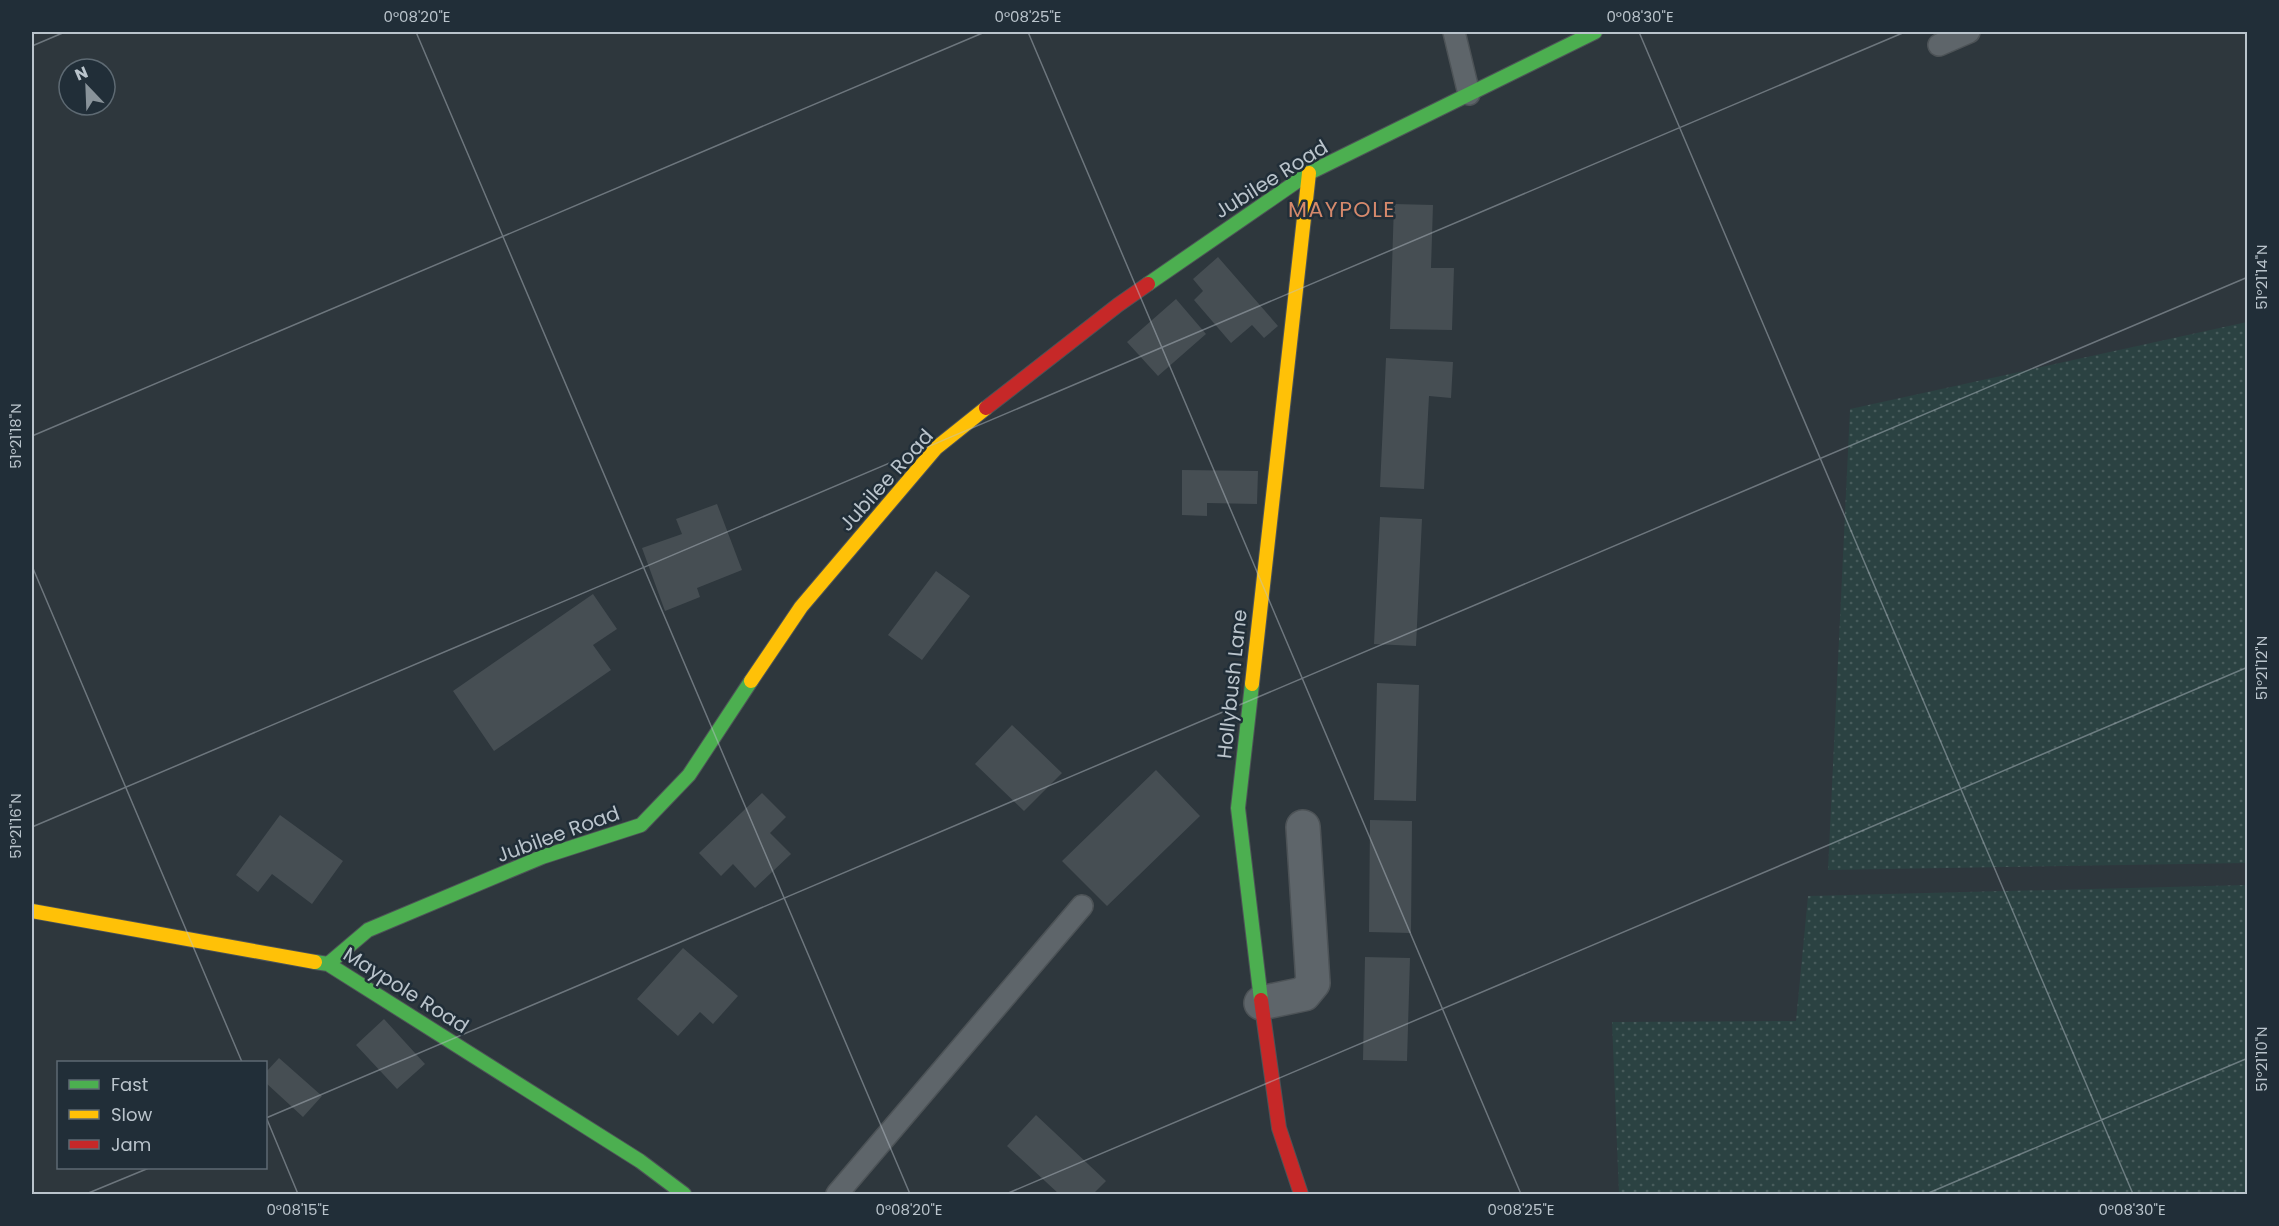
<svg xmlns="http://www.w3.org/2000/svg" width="2279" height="1226" font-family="Poppins,sans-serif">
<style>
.green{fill:url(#green-dots)}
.building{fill:#464e53}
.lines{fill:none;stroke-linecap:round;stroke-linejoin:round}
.lane-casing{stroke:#4d5357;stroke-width:24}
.street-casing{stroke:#4d5357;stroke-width:36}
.fast-casing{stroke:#4d5357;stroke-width:16}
.slow-casing{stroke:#4d5357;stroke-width:16}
.jam-casing{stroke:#4d5357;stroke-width:16}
.lane{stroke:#5e656a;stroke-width:21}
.street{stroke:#5e656a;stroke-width:33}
.fast{stroke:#4caf50;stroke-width:14}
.slow{stroke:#ffc107;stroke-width:14}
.jam{stroke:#c62828;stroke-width:14}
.ticks{fill:none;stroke:#bac4cc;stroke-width:1.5;stroke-opacity:0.45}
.labels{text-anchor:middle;stroke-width:5;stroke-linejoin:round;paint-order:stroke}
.street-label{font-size:20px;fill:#bac4cc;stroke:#212e38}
.quarter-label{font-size:22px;letter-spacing:1.5px;fill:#d5896c;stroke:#212e38}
.neatline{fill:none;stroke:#bac4cc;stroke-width:2}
.ticks-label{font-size:15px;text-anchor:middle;fill:#bac4cc}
</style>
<defs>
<pattern id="green-dots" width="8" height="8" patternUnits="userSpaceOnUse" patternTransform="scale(1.5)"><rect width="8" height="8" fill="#2b4242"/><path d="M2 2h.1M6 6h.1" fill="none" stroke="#485c5c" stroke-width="1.8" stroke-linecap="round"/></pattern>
</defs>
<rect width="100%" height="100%" fill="#2e373d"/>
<!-- green -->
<path class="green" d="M2247,322V863L1828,870L1850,409Z
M2247,885V1194H1619L1612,1022L1796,1021L1808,896Z"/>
<!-- building -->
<path class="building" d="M1394,204L1433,205L1431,268H1454L1452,330L1390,329Z
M1218,257L1278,326L1264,338L1252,325L1231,343L1194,300L1203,291L1193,279Z
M1176,299L1206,334L1158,376L1127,342Z
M1386,358L1453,362L1451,398L1429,396L1424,489L1380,487Z
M1182,470L1258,471L1257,504L1207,503V516L1182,515Z
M717,504L742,570L697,588L700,597L665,611L642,548L682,534L676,519Z
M1380,517L1422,519L1416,646L1374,644Z
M936,571L970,596L922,660L888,635Z
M593,594L617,629L593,645L611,670L494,751L453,691Z
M1377,683L1419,685L1416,801L1374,800Z
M1012,725L1062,773L1024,811L975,764Z
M1156,770L1200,816L1107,906L1062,861Z
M762,793L786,817L770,833L791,854L755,888L733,864L721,876L699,853Z
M280,815L343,861L312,904L272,874L258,892L236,875Z
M1370,820L1412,821L1411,933L1369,932Z
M683,948L738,996L713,1024L700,1012L678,1036L637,999Z
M1365,957L1410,958L1407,1061L1363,1060Z
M384,1019L425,1064L397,1089L356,1045Z
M279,1058L322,1096L303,1117L266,1083V1072Z
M1036,1115L1106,1181L1093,1194H1059L1007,1146Z"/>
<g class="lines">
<!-- lane casing -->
<g class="lane-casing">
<path id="lane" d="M1454,32L1469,94
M1939,45L1969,32
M837,1194L1082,906"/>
</g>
<!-- street casing -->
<g class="street-casing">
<path id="street" d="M1261,1003L1304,994L1313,983L1303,827"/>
</g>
<!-- fast casing -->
<g class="fast-casing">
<path id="fast" d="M1148,284L1309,173L1595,32
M1252,684L1238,808L1261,1000
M315,962L328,964L640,1161L684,1194
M328,964L368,930L542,857L641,825L689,775L751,681"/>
</g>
<!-- slow casing -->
<g class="slow-casing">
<path id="slow" d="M751,681L801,607L936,448L986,408
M1252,684L1309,173
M32,911L315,962"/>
</g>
<!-- jam casing -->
<g class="jam-casing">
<path id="jam" d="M986,408L1118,305L1148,284
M1261,1000L1279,1128L1301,1194"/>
</g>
<!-- lane -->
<use href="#lane" class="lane"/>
<!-- street -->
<use href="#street" class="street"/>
<!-- fast -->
<use href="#fast" class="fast"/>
<!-- slow -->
<use href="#slow" class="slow"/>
<!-- jam -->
<use href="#jam" class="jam"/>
</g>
<!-- ticks -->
<path class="ticks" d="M416,32L910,1194M1028,32L1521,1194M1639,32L2133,1194M32,46L65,32M32,436L985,32M32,566L242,1062M32,827L1905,32M266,1117L298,1194M266,1118L2248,277M86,1194L149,1168M1006,1194L2248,667M1926,1194L2248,1058"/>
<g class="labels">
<!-- street labels -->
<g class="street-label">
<text transform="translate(1271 179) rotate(-32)" y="7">Jubilee Road</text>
<text transform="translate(886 480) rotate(-48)" y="7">Jubilee Road</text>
<text transform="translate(1232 684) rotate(-84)" y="7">Hollybush Lane</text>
<text transform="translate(558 834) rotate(-20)" y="7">Jubilee Road</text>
<text transform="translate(406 990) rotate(32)" y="7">Maypole Road</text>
</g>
<!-- quarter labels -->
<g class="quarter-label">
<text x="1342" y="217">MAYPOLE</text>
</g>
</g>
<!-- border -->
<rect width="2279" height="1226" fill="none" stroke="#212e38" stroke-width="66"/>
<!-- legend -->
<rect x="57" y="1061" width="210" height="108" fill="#212e38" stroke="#5e6a73" stroke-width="1.5"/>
<rect x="69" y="1080" width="30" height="9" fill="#4caf50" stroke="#5e6a73" stroke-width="1.5"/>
<text x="111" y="1091" font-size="18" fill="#bac4cc">Fast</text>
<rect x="69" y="1110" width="30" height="9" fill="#ffc107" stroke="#5e6a73" stroke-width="1.5"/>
<text x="111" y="1121" font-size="18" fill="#bac4cc">Slow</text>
<rect x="69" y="1140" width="30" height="9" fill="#c62828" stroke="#5e6a73" stroke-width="1.5"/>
<text x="111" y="1151" font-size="18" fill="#bac4cc">Jam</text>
<!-- north arrow -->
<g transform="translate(87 87) rotate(337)"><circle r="28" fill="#212e38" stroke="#5e6a73" stroke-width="1.5"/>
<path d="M0-4.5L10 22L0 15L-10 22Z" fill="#89939a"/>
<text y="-9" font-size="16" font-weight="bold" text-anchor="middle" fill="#bac4cc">N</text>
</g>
<rect x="33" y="33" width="2213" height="1160" class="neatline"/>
<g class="ticks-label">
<text x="417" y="22">0°08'20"E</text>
<text x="1028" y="22">0°08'25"E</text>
<text x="1640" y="22">0°08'30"E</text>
<text transform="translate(2262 277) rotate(-90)" y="5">51°21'14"N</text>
<text transform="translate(16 436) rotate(-90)" y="5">51°21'18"N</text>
<text transform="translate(2262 668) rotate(-90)" y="5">51°21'12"N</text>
<text transform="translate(16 826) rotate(-90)" y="5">51°21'16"N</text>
<text transform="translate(2262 1059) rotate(-90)" y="5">51°21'10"N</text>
<text x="298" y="1215">0°08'15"E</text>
<text x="909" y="1215">0°08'20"E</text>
<text x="1521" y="1215">0°08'25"E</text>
<text x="2132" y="1215">0°08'30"E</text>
</g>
</svg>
